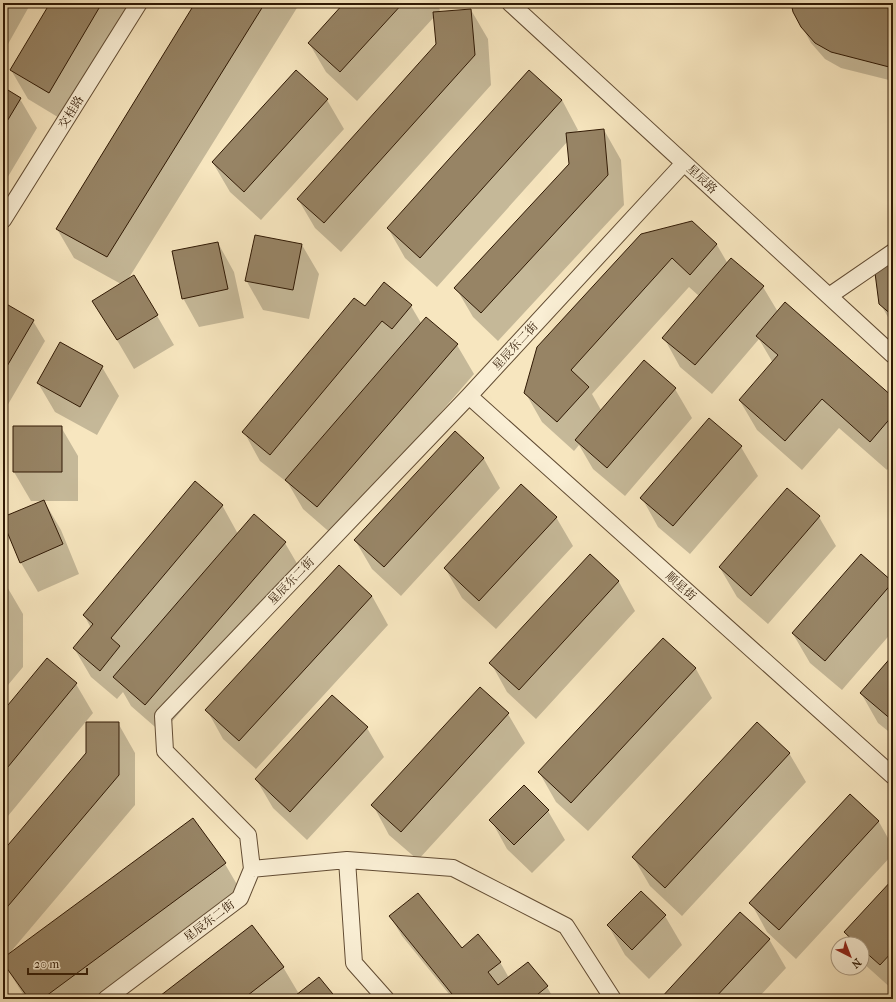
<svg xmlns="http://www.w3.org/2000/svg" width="896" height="1002" font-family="'IM FELL French Canon','Noto Serif SC',serif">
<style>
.shadow{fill:#0003}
.building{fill:#978465;stroke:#301904}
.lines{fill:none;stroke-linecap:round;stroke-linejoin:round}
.minor-casing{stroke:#624c33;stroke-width:18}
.minor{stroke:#faefd5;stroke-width:16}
.labels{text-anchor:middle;stroke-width:3;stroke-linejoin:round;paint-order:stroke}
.street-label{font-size:12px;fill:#301904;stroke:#faefd5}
</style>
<rect width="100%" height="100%" fill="#f7e6bf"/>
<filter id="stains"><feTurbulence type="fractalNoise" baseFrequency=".005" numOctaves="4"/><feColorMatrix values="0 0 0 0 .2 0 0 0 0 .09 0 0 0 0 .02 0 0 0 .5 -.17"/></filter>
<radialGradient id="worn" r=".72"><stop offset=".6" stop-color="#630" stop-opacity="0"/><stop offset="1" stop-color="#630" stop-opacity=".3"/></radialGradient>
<!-- shadow -->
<path class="shadow" d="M3,3H31L3,53Z
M51,3H136L66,122L28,99L11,70Z
M196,3H300L127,281L134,276L174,345L134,369L94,301L121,284L74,258L57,229Z
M346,3H436L440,10L437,13L471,10L488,39L491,85L341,252L315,228L298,199L437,45L435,16L357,101L326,72L309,43Z
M792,3H893V81L841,68L825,59L811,43L802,27Z
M3,88L20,99L37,128L3,185Z
M327,100L344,129L261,220L230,192L213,163Z
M562,100L578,130L575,133L604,130L621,160L624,205L498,341L473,317L456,288L570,165L568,141L437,287L405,258L388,228Z
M692,222L717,245L728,264L763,287L778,312L893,398V463L887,470L839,428L802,470L757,430L740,401L773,363L759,339L712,394L680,367L664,338L699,296L689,287L592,394L601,410L675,389L692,418L625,496L593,469L579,445L574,451L542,422L525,392Z
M256,236L302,245L319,274L309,319L263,310L246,280Z
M218,243L234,272L244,318L199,327L183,298Z
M893,263V326L880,303Z
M3,303L33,321L45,341L3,413Z
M411,306L421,323L457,345L474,374L334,536L303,509L288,483L260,461L244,432L365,307Z
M102,367L119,396L97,435L55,412L38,383Z
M14,427H61L78,456V501H44L61,530L79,574L38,592L21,563L3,520L43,501H31L14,472Z
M455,432L484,459L500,488L401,596L372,569L355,540Z
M741,447L758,476L690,554L658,527L642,498Z
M222,505L238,534L285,543L302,572L162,733L131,706L123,692L117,699L91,677L74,648L91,628L84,615Z
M556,517L573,546L496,629L462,598L445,568Z
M819,517L836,546L768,624L737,597L720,568Z
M590,555L619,582L635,611L536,719L507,692L491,663Z
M861,555L893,583V631L842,690L810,663L793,634Z
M3,585H6L23,614V667L3,691Z
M372,596L388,625L256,769L223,739L207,710Z
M663,639L696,669L712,698L588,831L556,802L539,772Z
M893,657V735L878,723L861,693Z
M47,660L76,684L93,713L3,822V713Z
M508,714L525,743L418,860L389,835L373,805Z
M118,723L135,753V805L8,955L193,820L225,864L242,893L98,999H26L3,962V853Z
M367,728L384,757L307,840L273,808L256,779Z
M789,753L806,782L682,916L650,886L633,857Z
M850,796L879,822L893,847V854L796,959L767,932L751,903Z
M548,811L565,840L532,873L507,849L491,820Z
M893,881V990L862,962V944H852L845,932Z
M641,892L665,916L682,945L649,979L625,955L608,925Z
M390,916L462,949L500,962L509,978L528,963L547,987L554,999H453L402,936Z
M251,926L283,967L299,994L335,999H157Z
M769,939L786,968L757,999H661Z"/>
<!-- building -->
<path class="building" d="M50,3H102L49,93L10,70Z
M195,3H265L107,257L56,229Z
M344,3H403L340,72L308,43Z
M791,3H893V68L831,52L815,43L801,27L793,12Z
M471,9L475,55L324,223L297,199L436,44L433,12Z
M296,70L328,99L244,192L212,162Z
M529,70L562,100L420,258L387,228Z
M3,87L21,98L3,128Z
M604,129L608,175L481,313L454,288L569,164L566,133Z
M692,221L717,244L690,275L672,258L571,370L589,387L557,422L524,393L537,347L641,234Z
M255,235L302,244L293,290L245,281Z
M218,242L228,289L182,299L172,251Z
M731,258L764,286L695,365L662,338Z
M893,262V316L879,304L875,273Z
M134,275L158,315L117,340L92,301Z
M384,282L412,305L392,329L382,321L270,455L242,432L354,298L365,306Z
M3,302L34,320L3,373Z
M785,302L893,397V415L870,442L822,399L785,441L739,400L778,355L756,336Z
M426,317L458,344L317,507L285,480Z
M60,342L103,366L80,407L37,383Z
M644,360L676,388L607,468L575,440Z
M709,418L742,446L673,526L640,498Z
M13,426H62V472H13Z
M455,431L484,458L384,567L354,540Z
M195,481L223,505L111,638L120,646L100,671L73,648L93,624L83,615Z
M521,484L557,517L479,601L444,568Z
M787,488L820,516L751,596L719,567Z
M44,500L63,544L20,563L3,522V517Z
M254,514L286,542L145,705L113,677Z
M590,554L619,581L519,690L489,663Z
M861,554L893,582L825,661L792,633Z
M339,565L372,596L239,741L205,710Z
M3,584H7V638L3,642Z
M663,638L696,668L571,803L538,772Z
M893,655V721L860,693Z
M47,658L77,683L3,773V711Z
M480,687L509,713L401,832L371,805Z
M332,695L368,727L290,812L255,779Z
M86,722H119V775L3,912V851L86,753Z
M757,722L790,753L665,888L632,857Z
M524,785L549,810L514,845L489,820Z
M850,794L879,821L779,930L749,903Z
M193,818L226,863L42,999H29L3,963V958Z
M893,879V951L880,965L862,949V944H857L844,932Z
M641,891L666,915L632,950L607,925Z
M418,893L462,948L478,934L501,962L488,972L498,985L528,962L548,986L532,999H456L389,916Z
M740,912L770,939L714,999H660Z
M252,925L284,967L243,999H156Z
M319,977L337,999H291Z"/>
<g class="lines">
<!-- minor casing -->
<g class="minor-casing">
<path id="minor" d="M510,3L893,355
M3,220L139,3
M829,296L893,252
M469,396L893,776
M347,860L354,963L386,999
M252,869L347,860L453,868L566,926L613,999
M106,999L240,898L252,869L248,835L165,751L163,716L469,396L684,163"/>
</g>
<!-- minor -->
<use href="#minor" class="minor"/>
</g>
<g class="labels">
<!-- street labels -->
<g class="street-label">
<text transform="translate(71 112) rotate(-58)" y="4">交桂路</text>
<text transform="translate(702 179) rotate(43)" y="4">星辰路</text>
<text transform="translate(515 346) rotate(-47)" y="4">星辰东二街</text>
<text transform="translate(291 581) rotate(-46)" y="4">星辰东二街</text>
<text transform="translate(681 586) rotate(42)" y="4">顺星街</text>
<text transform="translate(209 921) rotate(-37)" y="4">星辰东二街</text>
</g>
</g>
<!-- margin -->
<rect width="896" height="1002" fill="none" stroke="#f7e6bf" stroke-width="16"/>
<rect x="4" y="4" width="888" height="994" fill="none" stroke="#301904" stroke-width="2"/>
<rect x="8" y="8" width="880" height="986" fill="none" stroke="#301904"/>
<!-- north arrow -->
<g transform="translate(850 956) rotate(138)"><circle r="19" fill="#faefd5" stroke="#a99981"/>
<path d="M0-3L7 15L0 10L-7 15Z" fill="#8f2418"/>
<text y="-6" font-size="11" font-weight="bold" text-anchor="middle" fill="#301904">N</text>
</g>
<!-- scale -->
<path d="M28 968v6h59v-6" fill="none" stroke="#301904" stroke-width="2"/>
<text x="34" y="968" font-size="12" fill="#301904" stroke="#faefd5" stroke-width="3" paint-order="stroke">20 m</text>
<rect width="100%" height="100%" filter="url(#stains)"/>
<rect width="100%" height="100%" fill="url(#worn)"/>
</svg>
